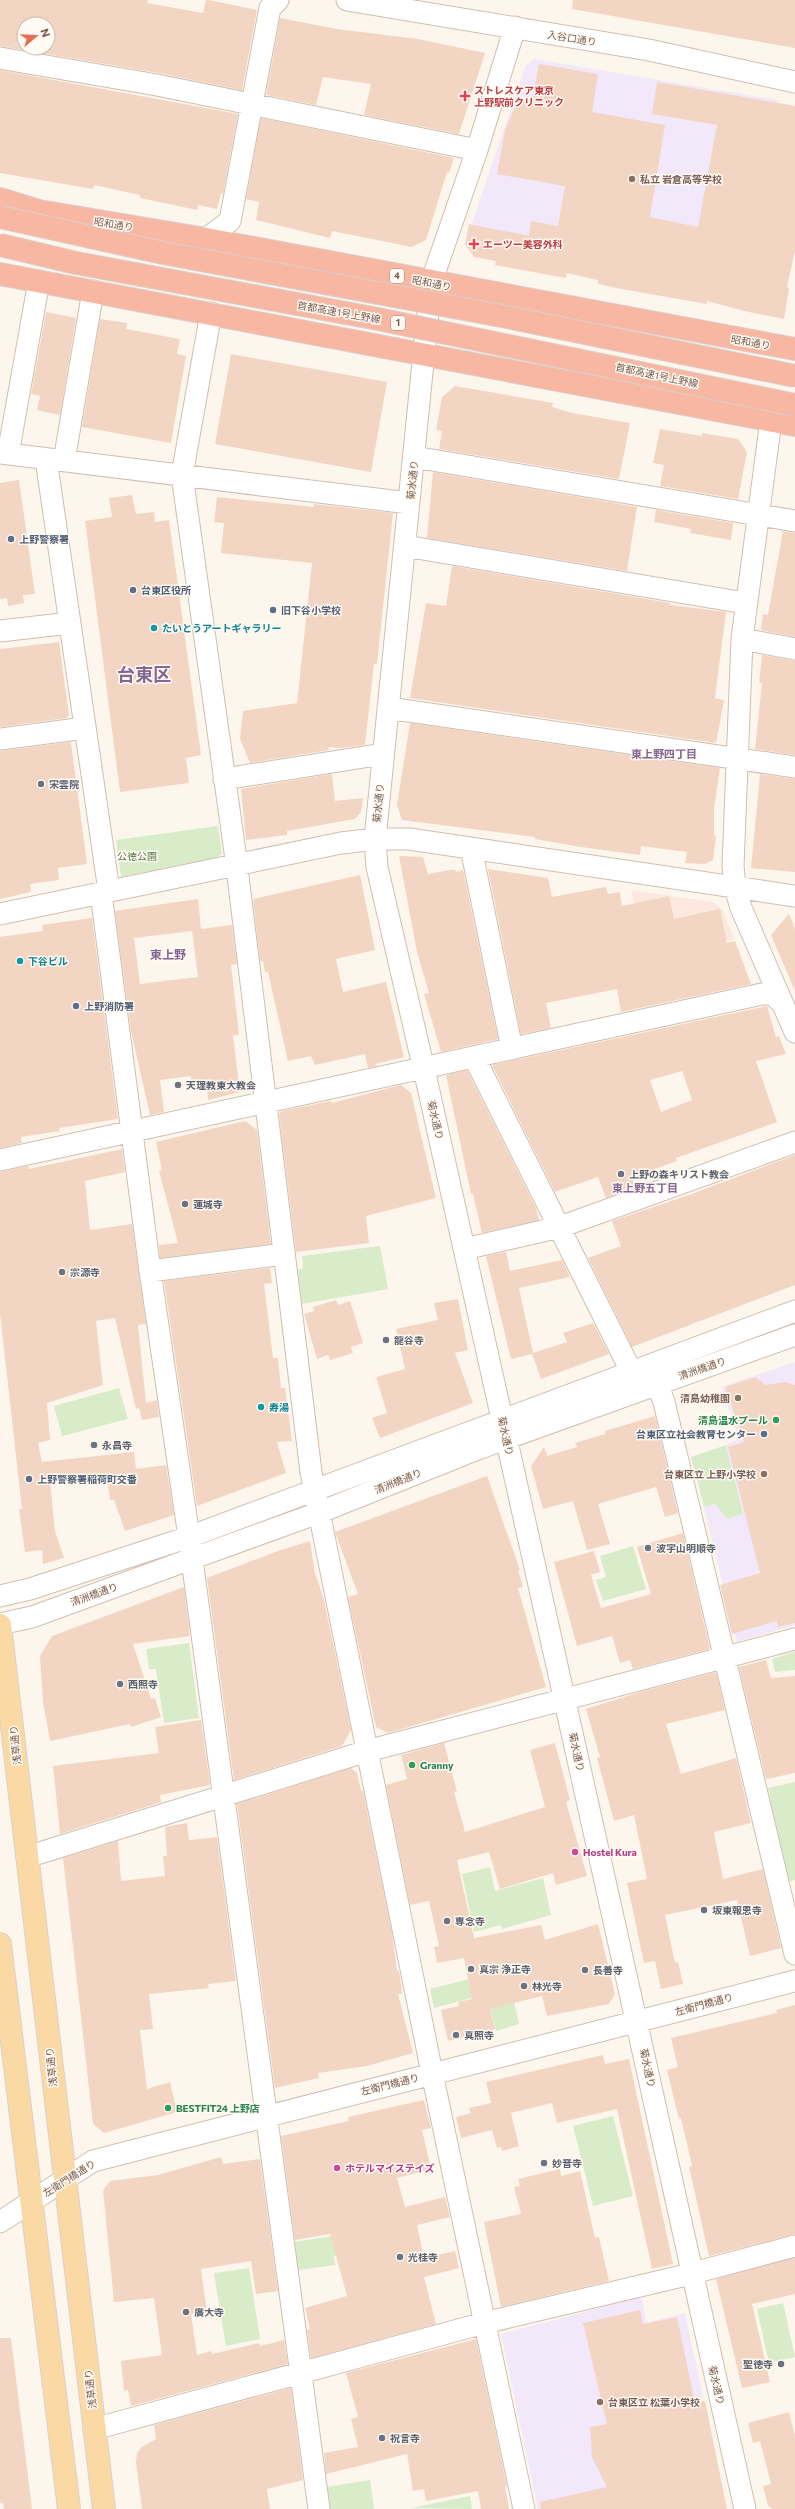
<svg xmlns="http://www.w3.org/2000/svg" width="795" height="2509" font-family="Commissioner,'Noto Sans JP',sans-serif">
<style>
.commercial{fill:#fde8e0}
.education{fill:#f3e8fa}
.green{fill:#d8ecc9}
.building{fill:#f3d5c3;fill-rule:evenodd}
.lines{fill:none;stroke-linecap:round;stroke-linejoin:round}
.minor-casing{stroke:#d1beb0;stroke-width:23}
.major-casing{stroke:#dad1cd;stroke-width:24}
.highway-casing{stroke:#dad1cd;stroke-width:24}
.minor{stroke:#fff;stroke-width:21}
.major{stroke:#fbd9a5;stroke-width:22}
.highway{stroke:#f7b7a3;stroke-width:22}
.highway-bridge-casing{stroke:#dad1cd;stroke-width:24;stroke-linecap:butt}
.highway-bridge{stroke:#f7b7a3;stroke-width:22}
.health-dot{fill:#e0444e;stroke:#fffaf3;stroke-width:1.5}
.education-dot{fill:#8d6e63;stroke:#fffaf3;stroke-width:1.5}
.service-dot{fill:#5c6f8a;stroke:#fffaf3;stroke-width:1.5}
.culture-dot{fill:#0f9aa8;stroke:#fffaf3;stroke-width:1.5}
.worship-dot{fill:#6b7280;stroke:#fffaf3;stroke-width:1.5}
.leisure-dot{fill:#2e9e5b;stroke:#fffaf3;stroke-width:1.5}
.hotel-dot{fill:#d1479c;stroke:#fffaf3;stroke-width:1.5}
.labels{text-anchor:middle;stroke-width:3;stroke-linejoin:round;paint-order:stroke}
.shield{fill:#fffaf3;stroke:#a28b7f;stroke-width:1}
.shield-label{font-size:9px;font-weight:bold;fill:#7a5c4d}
.street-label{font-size:10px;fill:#7a5c4d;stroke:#fffaf3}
.health-label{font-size:10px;font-weight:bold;fill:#be3a42;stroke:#fffaf3;text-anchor:start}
.education-label{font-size:10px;font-weight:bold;fill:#785e54;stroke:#fffaf3;text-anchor:start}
.service-label{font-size:10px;font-weight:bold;fill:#4e5e75;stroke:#fffaf3;text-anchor:start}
.culture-label{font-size:10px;font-weight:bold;fill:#0d838f;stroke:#fffaf3;text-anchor:start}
.worship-label{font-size:10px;font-weight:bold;fill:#5b616d;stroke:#fffaf3;text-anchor:start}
.park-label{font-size:10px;fill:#537a41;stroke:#fffaf3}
.leisure-label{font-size:10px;font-weight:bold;fill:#27864d;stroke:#fffaf3;text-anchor:start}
.hotel-label{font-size:10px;font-weight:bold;fill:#b23c85;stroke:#fffaf3;text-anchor:start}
.neighbourhood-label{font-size:11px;font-weight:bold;fill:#846695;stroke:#fffaf3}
.quarter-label{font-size:12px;font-weight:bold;fill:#846695;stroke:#fffaf3}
.town-label{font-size:18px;font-weight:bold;fill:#846695;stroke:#fffaf3}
</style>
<rect width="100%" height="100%" fill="#fdf6ec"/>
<!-- commercial -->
<path class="commercial" d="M631,890L713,902L723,910L734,939L646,958Z"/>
<!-- education -->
<path class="education" d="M534,59L778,100L756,280L471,226L525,67Z
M795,1362V1625L737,1642L704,1507L715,1504L723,1511L743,1514L726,1445L739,1439L721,1387Z
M641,2297L647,2323L685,2313L703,2397L666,2406L686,2509H538L501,2334Z"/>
<!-- green -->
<path class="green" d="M218,826L222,854L216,858L121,877L116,840Z
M380,1246L388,1289L302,1304L298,1270L303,1268L302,1256Z
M119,1388L128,1419L62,1436L54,1406Z
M726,1445L743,1514L727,1519L715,1504L704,1507L691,1457Z
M633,1546L646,1589L603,1601L596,1580L606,1577L600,1556Z
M189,1643L199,1718L164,1723L156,1669H149L146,1649Z
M795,1652V1670L775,1672L772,1659Z
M795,1782V1880L788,1882L768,1788Z
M490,1867L495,1891L543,1878L551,1915L502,1929L501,1925L474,1932L462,1874Z
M507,1969L519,2024L496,2031L482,1976Z
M481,1976L486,1994L434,2008L430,1989Z
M613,2116L633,2196L593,2206L573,2126Z
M365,2231L368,2251L334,2256L335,2265L298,2270L294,2242Z
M249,2268L260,2339L226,2346L214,2273Z
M783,2303L795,2357L769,2363L757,2309Z
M370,2480L374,2509H329L326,2487Z
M470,2496L472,2509L411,2508Z"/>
<!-- building -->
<path class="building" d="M0,0H148L147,3L203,13L206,0H209L257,10L242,90L159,73L0,46ZM24,24H48V48H24Z
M573,0H795V48L572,9Z
M280,18L337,29L418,39L485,53L459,134L364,115L371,84L323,77L316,105L266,95Z
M539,64L598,74L592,112L665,125L650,217L698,227L717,125L652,114L657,82L795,106V251L787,287L789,288L784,319L744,311L707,301V304L616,288L598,284V280L567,273L566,278L495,265L496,261L474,257L465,244L469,224L529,236L531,221L558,226L565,186L497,174L505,130L518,100L532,102Z
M0,70L238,114L223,194L221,193L217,209L198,205L197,210L140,198V195L94,185L93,189L0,173Z
M261,118L454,158L449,173L447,172L426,240L412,247L332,231L330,238L256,220L259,202L246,199Z
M46,312L76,318L60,415L37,410L40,396L31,394Z
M100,319L127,323L126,329L180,339L177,354L186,356L171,443L82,427Z
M231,354L387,382L371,472L215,444Z
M455,386L553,403L552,407L572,413L630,423L619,479L439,449L442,431L436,430L442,397Z
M660,429L702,436V433L738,439L747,452L738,499L660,486L664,465L653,463Z
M433,472L637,507L627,571L427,538Z
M19,480L35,594L23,595L24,603L8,606L7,598L0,599V483Z
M132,495L136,514L154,512L155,522L169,520L201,755L186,758L189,783L120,792L85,521L112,517L109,498Z
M217,497L314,507V504L393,513L377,664H374L365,745L341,748L328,747L329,750L250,763L240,739L243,711L297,703L312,563L221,553L224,523L214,522Z
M656,510L733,523L731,540L690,533L691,529L654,522Z
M783,531L795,533V637L761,630L763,614L768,615Z
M452,566L670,603V605L726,612L715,698L724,700L716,743L410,698L426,603L446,606Z
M59,642L69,715L67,718L0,727V649Z
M762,655L795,661V755L755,749L762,683H759Z
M410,723L720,768L714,809V835L716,836L713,860L705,864L685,863L687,852L641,846L640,855L581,847L535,839V837L402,820L397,805Z
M71,742L87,864L58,868L59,880L30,884L31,892L0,899V751Z
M332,774L335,801L363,798L361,812L355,819L287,831V835L246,840L241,789Z
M760,774L795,779V872L751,868Z
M399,856L423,857L428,874L450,870H455L456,872L463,870L498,1039L441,1052L424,994L429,993L417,952Z
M488,869L548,878L552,897L606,887L608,894L620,892L622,906L669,896L674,919L720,909L727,943L735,941L751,984L621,1012L617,989L546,1003L551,1028L521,1034Z
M360,875L375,950L336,959L343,992L386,982L404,1057L375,1064L377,1066L368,1068L365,1054L315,1065L311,1056L288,1061L268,972H265L263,961H260L253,899Z
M198,899L201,929L232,925L237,964L231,965L239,1035H233L240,1092L208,1100L207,1089L193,1091L191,1076L160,1080L164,1112L150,1115L131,1031L115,911ZM192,931L198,977L140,984L134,938Z
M789,914L795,929V991L771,935Z
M92,918L118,1119L59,1128L60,1131L21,1137L22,1143L0,1148V937L43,931L42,925Z
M767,1006L776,1037L779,1036L786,1054L756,1061L777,1122L676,1158L677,1161L632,1177L635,1187L606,1198L598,1177L555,1192L492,1065ZM682,1071L692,1100L661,1112L650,1080Z
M467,1070L536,1208L539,1220L482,1233L473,1194H471L446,1075Z
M401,1085L411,1093L436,1198L366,1216L369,1243L296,1252L279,1114L282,1111L331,1101L332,1103Z
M245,1121L257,1130L271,1244L160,1258L159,1245L178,1243L159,1171L162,1170L156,1142Z
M122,1149L125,1172L85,1181L90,1230L132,1224L146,1324L138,1325L146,1403L157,1400L159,1417L142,1420L139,1408L136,1409L115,1318L96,1321L103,1385L47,1403L50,1440L38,1443L42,1462L134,1452L136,1469L166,1465L174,1515L125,1531L114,1500H110L107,1475L50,1481L55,1531L64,1558L43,1564L42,1550L25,1552L19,1509H22L0,1314V1172L28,1166L29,1169Z
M795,1155V1285L632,1347L588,1258L621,1246L612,1221L689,1195Z
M506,1252L510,1271L562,1260L570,1277L519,1288L533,1353L567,1342L563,1333L593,1323L609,1354L541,1379L532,1354L511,1359L486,1256Z
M270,1268L272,1283L264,1284L273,1358H278L281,1388H285L292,1441L277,1442L286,1473L197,1506L164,1281Z
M458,1299L468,1350L455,1353L473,1403L380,1438L372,1418L387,1413L376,1377L405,1369L396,1329L438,1320L434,1303Z
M336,1300L338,1305L350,1301L363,1343L351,1347L353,1353L330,1360L328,1355L317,1359L304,1314L314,1311L313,1307Z
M755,1377L766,1385L785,1382L795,1385V1623L778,1627L777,1621L732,1634L720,1585L760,1573L728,1447L744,1442L725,1387Z
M655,1416L678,1513L665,1517L656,1487L598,1504L610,1544L587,1550L573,1501L543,1509L531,1466L544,1447L547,1456L577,1447L575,1443L605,1434V1431Z
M487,1476L520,1570H518L523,1587L518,1588L546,1687L388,1733L376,1727L348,1597L358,1594L335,1532Z
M683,1533L710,1649L633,1669L630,1660L620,1663L612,1636L577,1646L554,1562L594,1551L600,1572L591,1575L601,1608L651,1594L637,1547Z
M310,1541L315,1573L324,1600L351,1730L342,1746L234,1780L207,1578L278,1551Z
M184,1587L190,1636L133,1644L151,1699L155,1698L161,1717L131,1727L130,1724L50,1741L43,1702L40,1656L52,1636Z
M766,1660L771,1678L795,1676V1773L766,1779L739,1667Z
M716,1672L725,1710L666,1724L681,1774L736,1758L751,1823L714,1832L723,1879L763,1869L781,1948L750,1956L737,1900L665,1915L675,1963L678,1962L683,1984L661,1989L655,1961L644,1963L627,1883L647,1879L634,1815L614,1821L597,1758L600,1757L586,1709L640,1692Z
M201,1720L210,1785L160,1795L161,1802L60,1834L53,1766L159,1753L155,1727Z
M444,1743L457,1792H454L465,1832L545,1807L530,1750L555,1743L570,1800L566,1802L587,1876L556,1885L553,1873L500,1889L489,1852L457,1860L474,1938L541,1925L545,1940L598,1924L615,1994L609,2004L547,2016L542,1996L490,2009L495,2029L448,2041L441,2010L459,2006L458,2002L472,1999L464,1958L437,1963L434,1947L439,1946L429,1901L410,1905L386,1785L407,1779L401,1755Z
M351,1768L357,1773L361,1791H363L392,1933L397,1971H399L400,1976L402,1994H398L413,2053L367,2066L318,2073L319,2078L275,2088L237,1804Z
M187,1823L189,1840L217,1837L236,1981L208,1984L209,1988L149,1994L153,2029L140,2030L147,2089L170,2082L177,2112L104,2133L93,2124L63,1858L118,1841L121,1881L165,1876L163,1856H167L165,1827Z
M795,2005V2234L709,2256L689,2167L692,2166L681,2118L679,2119L667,2070L678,2067L671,2038L777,2013L776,2010Z
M603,2055L605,2064L629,2059L673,2264L652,2269L617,2109L557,2123L552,2103L511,2113L519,2146L502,2151L501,2147L497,2148L492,2130L461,2138L456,2117L471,2113L469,2108L491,2103L486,2082Z
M424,2100L431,2128L422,2130L431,2169L397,2178L405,2207L445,2197L450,2217L417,2225L424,2258L455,2251L459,2268L424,2277L436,2324L311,2358L307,2330L310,2329L305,2308L347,2296L330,2234L295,2240L281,2136L349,2121L348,2117Z
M221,2157L223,2164L260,2159L278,2291L256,2294L251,2261L201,2269L207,2312L191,2314L197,2355L211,2351L212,2354L259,2343L260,2346L284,2340L288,2364L131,2406L128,2390L124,2391L121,2361L162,2355L154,2298L114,2302L103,2190L110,2181L158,2175Z
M560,2169L561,2176L580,2171L595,2238L599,2237L609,2281L501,2307L484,2222L521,2214L514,2187L520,2186L518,2179Z
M795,2258V2294L752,2304L770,2382L742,2388L716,2279Z
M640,2310L643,2324L677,2317L695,2403L705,2401L727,2509H541L540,2502L607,2487L592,2457L590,2427L607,2424L583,2323Z
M0,2338H11L32,2509H4L3,2503H0Z
M476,2339L507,2486H505L509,2509H481L478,2491L426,2501L424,2489L413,2491L407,2454L326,2474L324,2453L358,2447L351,2419L358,2417L346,2373Z
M291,2388L303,2480L267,2489L270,2509H142L136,2462L137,2453L142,2447L156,2439L154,2425Z
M789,2412L795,2436V2509H773L768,2506L763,2486L771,2484L760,2441L753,2443L748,2423Z"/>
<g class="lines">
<!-- minor casing -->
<g class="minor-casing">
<path id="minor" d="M347,0L649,50L795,82
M515,27L477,150L431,283L375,839L377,867L428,1087L745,2509
M0,58L157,85L477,150
M206,239L230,221L270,8L278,0
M211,313L182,475L235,852L311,1472L432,2073L524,2509
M771,420L742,639L733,866L735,887L741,908L795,1032
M0,453L409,503
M8,454L39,281
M414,457L795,521
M46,459L109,891
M64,461L93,291
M405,546L745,603
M0,631L70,623
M742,639L795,649
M388,708L795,767
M0,739L85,728
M224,779L383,754
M471,848L512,1049
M101,893L150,1271L189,1537L319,2509
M0,914L341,843L375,839H409L795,896
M474,1057L631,1371
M0,1160L762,994H772L782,1003
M464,1249L560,1227L795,1142
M150,1271L284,1254
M657,1383L664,1402L795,1954
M0,1596L30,1589L189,1537L795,1311
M0,1624L32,1617L191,1559L318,1513L480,1448L795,1335
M27,1857L367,1751L795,1639
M0,2222L93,2161L795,1981
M94,2429L484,2323L682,2276L795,2246"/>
</g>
<!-- major casing -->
<g class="major-casing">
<path id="major" d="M0,1625L104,2509
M0,1944L69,2509"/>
</g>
<!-- highway casing -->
<g class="highway-casing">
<path id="highway" d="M0,199L39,211L206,239L795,349
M0,274L795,425"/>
</g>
<!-- minor -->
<use href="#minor" class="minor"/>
<!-- major -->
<use href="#major" class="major"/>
<!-- highway -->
<use href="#highway" class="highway"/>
<!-- highway-bridge casing -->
<g class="highway-bridge-casing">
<path id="highway-bridge" d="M0,217L163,253L507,317L795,376
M0,245L76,263L378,319L795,405"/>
</g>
<!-- highway-bridge -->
<use href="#highway-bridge" class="highway-bridge"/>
</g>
<!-- markers -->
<g class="health-dot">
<path d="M463 90h4v4h4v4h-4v4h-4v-4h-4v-4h4z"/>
<path d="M472 238h4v4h4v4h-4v4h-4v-4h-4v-4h4z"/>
</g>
<g class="education-dot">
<circle cx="632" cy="179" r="4"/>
<circle cx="738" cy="1398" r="4"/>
<circle cx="764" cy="1474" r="4"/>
<circle cx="600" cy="2402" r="4"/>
</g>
<g class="service-dot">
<circle cx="11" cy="539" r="4"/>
<circle cx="133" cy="590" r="4"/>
<circle cx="273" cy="610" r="4"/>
<circle cx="76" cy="1006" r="4"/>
<circle cx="764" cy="1434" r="4"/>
<circle cx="29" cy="1479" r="4"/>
</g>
<g class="culture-dot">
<circle cx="154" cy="628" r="4"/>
<circle cx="20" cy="961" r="4"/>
<circle cx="261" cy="1407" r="4"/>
</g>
<g class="worship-dot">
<circle cx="41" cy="784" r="4"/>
<circle cx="178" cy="1085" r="4"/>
<circle cx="621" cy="1174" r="4"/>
<circle cx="185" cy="1204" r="4"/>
<circle cx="62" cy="1272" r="4"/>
<circle cx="386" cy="1340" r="4"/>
<circle cx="94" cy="1445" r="4"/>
<circle cx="648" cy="1548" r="4"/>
<circle cx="120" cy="1684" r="4"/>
<circle cx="704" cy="1910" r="4"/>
<circle cx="447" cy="1921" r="4"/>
<circle cx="471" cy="1969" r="4"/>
<circle cx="585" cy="1970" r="4"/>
<circle cx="524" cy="1986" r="4"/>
<circle cx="456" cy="2035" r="4"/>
<circle cx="544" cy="2163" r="4"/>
<circle cx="400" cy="2257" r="4"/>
<circle cx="186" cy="2312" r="4"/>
<circle cx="781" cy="2364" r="4"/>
<circle cx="382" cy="2438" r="4"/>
</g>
<g class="leisure-dot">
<circle cx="776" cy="1420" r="4"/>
<circle cx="412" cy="1765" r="4"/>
<circle cx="168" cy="2108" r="4"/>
</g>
<g class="hotel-dot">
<circle cx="575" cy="1852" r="4"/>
<circle cx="337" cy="2168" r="4"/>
</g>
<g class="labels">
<!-- shield labels -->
<g class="shield">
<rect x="390" y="269" width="14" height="14" rx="3"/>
<rect x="391" y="316" width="14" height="14" rx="3"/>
</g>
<g class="shield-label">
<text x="397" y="279">4</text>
<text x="398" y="326">1</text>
</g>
<!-- street labels -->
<g class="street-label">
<text transform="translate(572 38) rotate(9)" y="4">入谷口通り</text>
<text transform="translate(114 224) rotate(9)" y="4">昭和通り</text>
<text transform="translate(432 283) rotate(11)" y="4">昭和通り</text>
<text transform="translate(339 312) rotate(10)" y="4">首都高速1号上野線</text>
<text transform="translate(751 342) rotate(10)" y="4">昭和通り</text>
<text transform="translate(657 375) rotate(12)" y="4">首都高速1号上野線</text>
<text transform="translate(412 480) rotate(-84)" y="4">菊水通り</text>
<text transform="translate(378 803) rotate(-84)" y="4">菊水通り</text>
<text transform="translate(436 1120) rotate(77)" y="4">菊水通り</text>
<text transform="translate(702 1368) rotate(-19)" y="4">清洲橋通り</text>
<text transform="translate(506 1436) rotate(78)" y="4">菊水通り</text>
<text transform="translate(398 1481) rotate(-22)" y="4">清洲橋通り</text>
<text transform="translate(94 1594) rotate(-20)" y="4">清洲橋通り</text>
<text transform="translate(15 1745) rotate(-96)" y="4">浅草通り</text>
<text transform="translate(577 1752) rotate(78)" y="4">菊水通り</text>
<text transform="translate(704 2004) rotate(-15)" y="4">左衛門橋通り</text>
<text transform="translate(51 2067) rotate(-96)" y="4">浅草通り</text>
<text transform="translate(648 2068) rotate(78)" y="4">菊水通り</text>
<text transform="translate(390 2084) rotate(-14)" y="4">左衛門橋通り</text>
<text transform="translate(69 2178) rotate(-32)" y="4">左衛門橋通り</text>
<text transform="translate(717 2385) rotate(77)" y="4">菊水通り</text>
<text transform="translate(90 2389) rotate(-97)" y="4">浅草通り</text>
</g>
<!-- health labels -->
<g class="health-label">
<text x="474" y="94">ストレスケア東京<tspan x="474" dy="12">上野駅前クリニック</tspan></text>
<text x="483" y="248">エーツー美容外科</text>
</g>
<!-- education labels -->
<g class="education-label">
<text x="640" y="183">私立 岩倉高等学校</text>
<text x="730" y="1402" text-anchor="end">清島幼稚園</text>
<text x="756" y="1478" text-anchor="end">台東区立 上野小学校</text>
<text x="608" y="2406">台東区立 松葉小学校</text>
</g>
<!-- service labels -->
<g class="service-label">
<text x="19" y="543">上野警察署</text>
<text x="141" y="594">台東区役所</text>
<text x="281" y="614">旧下谷小学校</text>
<text x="84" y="1010">上野消防署</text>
<text x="756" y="1438" text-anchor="end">台東区立社会教育センター</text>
<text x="37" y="1483">上野警察署稲荷町交番</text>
</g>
<!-- culture labels -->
<g class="culture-label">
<text x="162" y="632">たいとうアートギャラリー</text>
<text x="28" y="965">下谷ビル</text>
<text x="269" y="1411">寿湯</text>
</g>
<!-- worship labels -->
<g class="worship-label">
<text x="49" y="788">宋雲院</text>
<text x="186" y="1089">天理教東大教会</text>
<text x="629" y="1178">上野の森キリスト教会</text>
<text x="193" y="1208">蓮城寺</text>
<text x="70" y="1276">宗源寺</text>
<text x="394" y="1344">龍谷寺</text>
<text x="102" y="1449">永昌寺</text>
<text x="656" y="1552">波宇山明順寺</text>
<text x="128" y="1688">西照寺</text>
<text x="712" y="1914">坂東報恩寺</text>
<text x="455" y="1925">専念寺</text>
<text x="479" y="1973">真宗 浄正寺</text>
<text x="593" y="1974">長善寺</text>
<text x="532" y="1990">林光寺</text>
<text x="464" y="2039">真照寺</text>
<text x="552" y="2167">妙音寺</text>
<text x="408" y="2261">光桂寺</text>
<text x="194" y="2316">廣大寺</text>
<text x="773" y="2368" text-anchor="end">聖徳寺</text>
<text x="390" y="2442">祝言寺</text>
</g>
<!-- park labels -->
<g class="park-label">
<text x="137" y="860">公徳公園</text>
</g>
<!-- leisure labels -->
<g class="leisure-label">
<text x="768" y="1424" text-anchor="end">清島温水プール</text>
<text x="420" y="1769">Granny</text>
<text x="176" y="2112">BESTFIT24 上野店</text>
</g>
<!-- hotel labels -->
<g class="hotel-label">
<text x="583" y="1856">Hostel Kura</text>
<text x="345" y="2172">ホテルマイステイズ</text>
</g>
<!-- neighbourhood labels -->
<g class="neighbourhood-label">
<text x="664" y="758">東上野四丁目</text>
<text x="645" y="1192">東上野五丁目</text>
</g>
<!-- quarter labels -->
<g class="quarter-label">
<text x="168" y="959">東上野</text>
</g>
<!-- town labels -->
<g class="town-label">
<text x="144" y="681">台東区</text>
</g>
</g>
<!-- north arrow -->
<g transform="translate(36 36) rotate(71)"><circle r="19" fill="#fffaf3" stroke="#cabbb1"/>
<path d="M0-3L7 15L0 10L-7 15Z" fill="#e76f51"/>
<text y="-6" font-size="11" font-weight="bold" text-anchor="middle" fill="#7a5c4d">N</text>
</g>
</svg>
